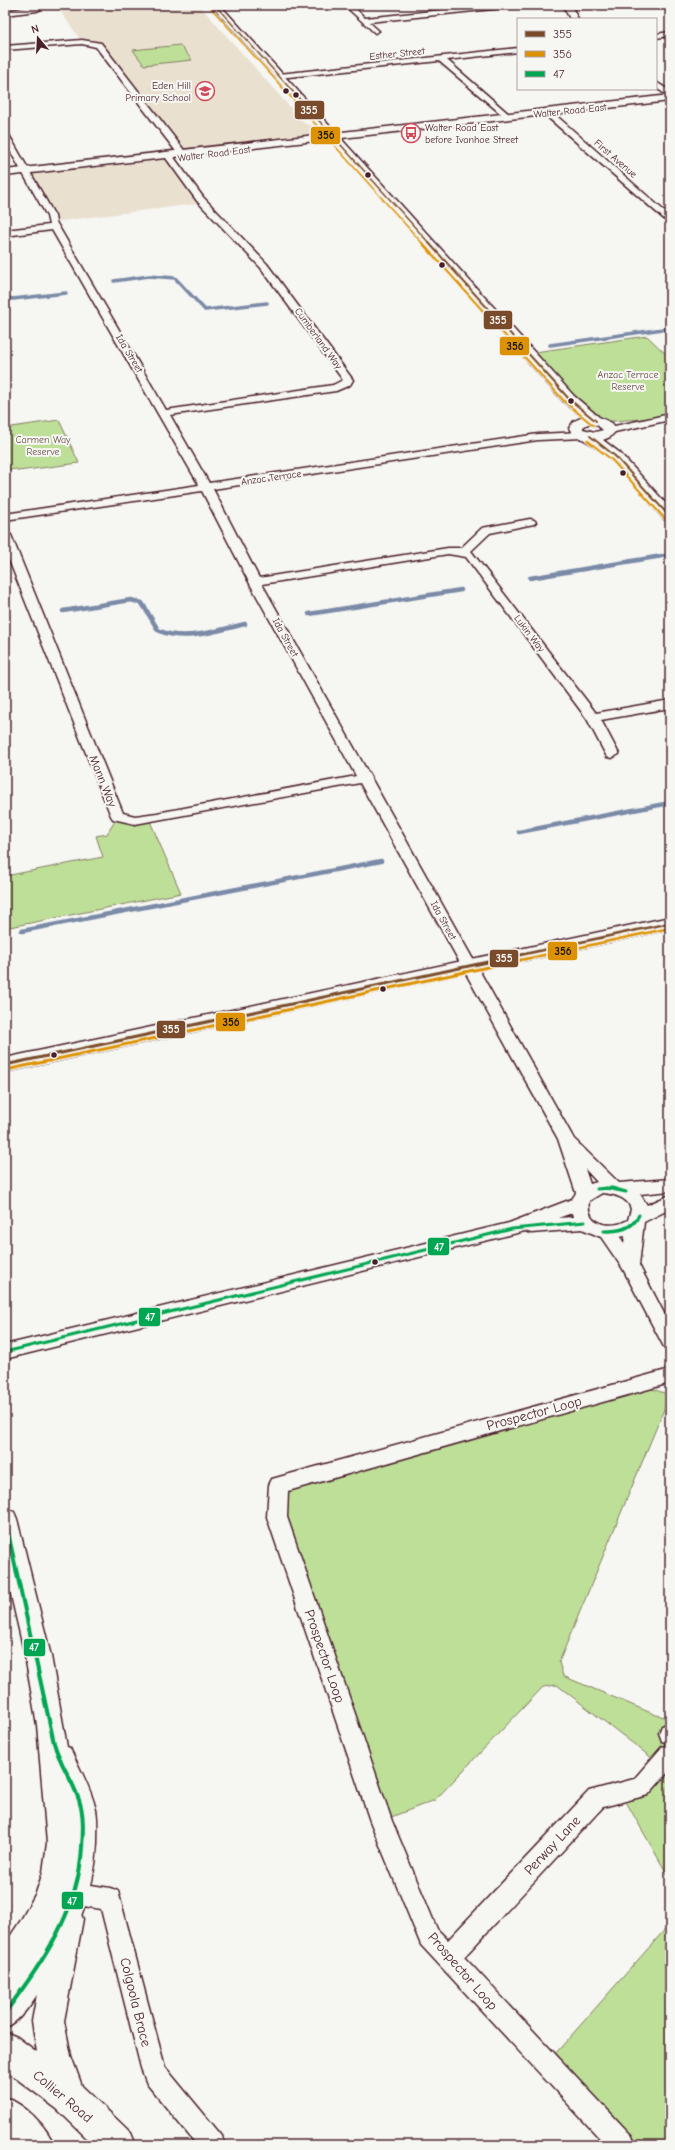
<svg xmlns="http://www.w3.org/2000/svg" width="675" height="2150" font-family="'Comic Neue',sans-serif">
<style>
.built{fill:#eae0d0}
.green{fill:#bedf98;stroke:#847f62}
.lines{fill:none;stroke-linecap:round;stroke-linejoin:round}
.stream-far1{stroke:#7a8aa7;stroke-width:3.5}
.stream{stroke:#7a8aa7;stroke-width:4.5}
.minor-casing{stroke:#4a1f2b;stroke-width:3}
.tertiary-casing{stroke:#4a1f2b;stroke-width:3}
.primary-casing{stroke:#4a1f2b;stroke-width:3}
.minor{fill:#f6f6f2;fill-rule:evenodd}
.tertiary{fill:#f6f6f2;fill-rule:evenodd}
.primary{fill:#f6f6f2;fill-rule:evenodd}
.bus-1-far3-casing{stroke:#f6f6f2;stroke-width:3}
.bus-1-far2-casing{stroke:#f6f6f2;stroke-width:4}
.bus-1-far1-casing{stroke:#f6f6f2;stroke-width:5}
.bus-1-casing{stroke:#f6f6f2;stroke-width:6}
.bus-2-far3-casing{stroke:#f6f6f2;stroke-width:3}
.bus-2-far2-casing{stroke:#f6f6f2;stroke-width:4}
.bus-2-far1-casing{stroke:#f6f6f2;stroke-width:5}
.bus-2-casing{stroke:#f6f6f2;stroke-width:6}
.bus-3-far1-casing{stroke:#f6f6f2;stroke-width:6}
.bus-3-casing{stroke:#f6f6f2;stroke-width:7}
.bus-1-far3{stroke:#7a4b2a;stroke-width:1.5}
.bus-1-far2{stroke:#7a4b2a;stroke-width:2}
.bus-1-far1{stroke:#7a4b2a;stroke-width:2.5}
.bus-1{stroke:#7a4b2a;stroke-width:3}
.bus-2-far3{stroke:#dd9206;stroke-width:1.5}
.bus-2-far2{stroke:#dd9206;stroke-width:2}
.bus-2-far1{stroke:#dd9206;stroke-width:2.5}
.bus-2{stroke:#dd9206;stroke-width:3}
.bus-3-far1{stroke:#00a651;stroke-width:3}
.bus-3{stroke:#00a651;stroke-width:4}
.bus-dot{fill:#4a1f2b;stroke:#f6f6f2;stroke-width:1.5}
.labels{text-anchor:middle;stroke-width:4;stroke-linejoin:round;paint-order:stroke}
.far-street-label{font-size:10px;fill:#4a1f2b;stroke:#f6f6f2}
.far-poi-label{font-size:10px;fill:#4a1f2b;stroke:#f6f6f2;text-anchor:end}
.far-park-label{font-size:10px;fill:#674f46;stroke:#f6f6f2}
.street-label{font-size:12px;fill:#4a1f2b;stroke:#f6f6f2}
.near-street-label{font-size:14px;fill:#4a1f2b;stroke:#f6f6f2}
.line-badge{stroke:#f6f6f2;stroke-width:1.5}
.badge-label{font-size:11px;text-anchor:middle;font-weight:bold;fill:#fff}
.pale-badge-label{font-size:11px;text-anchor:middle;font-weight:bold;fill:#111}
</style>
<rect width="100%" height="100%" fill="#f6f6f2"/>
<filter id="ink" filterUnits="userSpaceOnUse"><feTurbulence type="fractalNoise" baseFrequency=".025" numOctaves="2"/><feDisplacementMap in="SourceGraphic" scale="8" xChannelSelector="R" yChannelSelector="G"/><feConvolveMatrix kernelMatrix="1 2 1 2 8 2 1 2 1" color-interpolation-filters="sRGB"/></filter>
<g filter="url(#ink)">
<!-- built -->
<path class="built" d="M56,5H199L305,124L325,129L331,136L181,152L100,47L82,42Z
M170,158L204,203L52,222L28,174Z"/>
<!-- green -->
<path class="green" d="M180,45L192,60L144,65L133,50Z
M647,336L670,358V417L600,422L528,353Z
M59,420L79,463L18,471L17,469L5,470V428Z
M118,816L149,819L181,893L10,927L5,913V876L103,857L96,836L107,834Z
M638,1384L670,1395L559,1662L563,1676L656,1715L670,1718V2145H623L547,2063L668,1926L670,1879L621,1793L661,1765L557,1685L543,1687L435,1800L381,1821L277,1517L279,1485Z"/>
<g class="lines">
<!-- stream-far1 -->
<path class="stream-far1" d="M114,281L149,276L175,278L205,310L267,303
M5,297L13,299L66,293
M550,345L670,328
M656,557L670,555"/>
<!-- stream -->
<path class="stream" d="M530,578L662,556
M63,611L131,600L142,603L158,630C183,643 219,630 245,624
M309,614L461,590
M519,832L670,803
M22,931L381,861"/>
<!-- minor casing -->
<g class="minor-casing">
<path id="minor" d="M39,5H49L37,11L5,15V11Z
M344,5H352L365,18L491,5H516L512,7L369,22L379,31L375,33Z
M563,5H571L578,19H570Z
M670,32V36L656,38V34Z
M82,40L101,43L187,154V158H181L96,47L82,44L5,50V46Z
M518,48V52L447,60L510,115L511,117L507,119L439,61L279,78L275,76L279,74Z
M656,82L670,91V97L656,88Z
M544,110H550L670,216V224L544,114Z
M5,133L9,135L55,216L56,222L166,410L333,385L343,380L261,268L197,201L163,154L167,152H170L203,197L267,264L353,380L350,385L336,391L170,415L209,483L538,434L583,432L588,435L583,438L538,440L213,489L259,578L448,548H461L482,528L530,519L534,520L536,522L534,524L490,533L471,551L596,713L670,700V708L601,720L619,754L612,758L607,757L587,719L466,557L448,554L262,584L574,1139L619,1183L670,1179V1191L640,1194L647,1205L670,1195V1209L644,1222L639,1265L670,1325V1349L664,1347L623,1269L601,1237L582,1229L531,1233L525,1231L5,1359V1345L509,1223L572,1199L576,1193L558,1139L360,783L135,824L113,819L111,816L5,550V532L11,535L123,813L135,816L157,813L356,776L249,582L202,491L5,520V514L199,485L52,230L5,236V230L49,225L47,216L5,142ZM585,1169L597,1182L590,1184ZM602,1193C613,1194 628,1197 631,1209L628,1220C611,1230 585,1225 589,1201ZM572,1213L573,1217L558,1218ZM625,1236L624,1243L620,1237Z
M670,414V420L610,433L605,430L610,427Z
M670,1369V1383L288,1491L287,1517L392,1821L437,1929L448,1940L589,1791L634,1779L662,1747L670,1744L662,1741L659,1733L662,1726L670,1723V1770L648,1795L603,1807L464,1957L632,2136L635,2145H606L421,1945L370,1821L267,1517L269,1485L272,1479L279,1477Z
M66,1881L110,1888L118,1891L165,2067L222,2136L225,2145H197L147,2084L141,2068L101,1909L66,1903L58,1900L55,1892L58,1884Z"/>
</g>
<!-- tertiary casing -->
<g class="tertiary-casing">
<path id="tertiary" d="M211,5H220L574,396L599,417L612,423L617,430L610,437L603,440L620,453L670,508V521L665,520C640,492 609,447 573,435L569,428L574,421L583,417L564,402ZM588,424L597,425L603,430L595,432L583,429V427Z
M670,917V929L5,1072V1058Z
M5,1508L14,1512L17,1519L51,1656L67,1747L70,1748C79,1768 91,1788 96,1810C98,1820 97,1832 97,1843C95,1895 74,1938 46,1981C35,1997 23,2020 5,2028V1988L10,1980L5,1983V1944L21,1920L36,1893L43,1872L47,1843L37,1725L25,1656L5,1569Z"/>
</g>
<!-- primary casing -->
<g class="primary-casing">
<path id="primary" d="M670,95V101L5,176V170Z
M67,1903L78,1908L83,1919L64,2021L71,2056L82,2086L131,2133L136,2145H94L57,2109L5,2070V2032L17,2037L37,2052L32,2021L51,1919L56,1908Z
M5,2097C25,2105 46,2125 54,2145H12L5,2138Z"/>
</g>
<!-- minor -->
<use href="#minor" class="minor"/>
<!-- tertiary -->
<use href="#tertiary" class="tertiary"/>
<!-- primary -->
<use href="#primary" class="primary"/>
<!-- bus-1-far3 casing -->
<g class="bus-1-far3-casing">
<path id="bus-1-far3" d="M215,5L430,244"/>
</g>
<!-- bus-1-far2 casing -->
<g class="bus-1-far2-casing">
<path id="bus-1-far2" d="M429,243L569,399L596,421
M590,436L615,456L670,517"/>
</g>
<!-- bus-1-far1 casing -->
<g class="bus-1-far1-casing">
<path id="bus-1-far1" d="M492,961L670,923"/>
</g>
<!-- bus-1 casing -->
<g class="bus-1-casing">
<path id="bus-1" d="M5,1065L497,960"/>
</g>
<!-- bus-2-far3 casing -->
<g class="bus-2-far3-casing">
<path id="bus-2-far3" d="M211,8L423,244"/>
</g>
<!-- bus-2-far2 casing -->
<g class="bus-2-far2-casing">
<path id="bus-2-far2" d="M422,243L565,402L593,425
M587,440L612,460L666,520"/>
</g>
<!-- bus-2-far1 casing -->
<g class="bus-2-far1-casing">
<path id="bus-2-far1" d="M516,961L670,928"/>
</g>
<!-- bus-2 casing -->
<g class="bus-2-casing">
<path id="bus-2" d="M6,1070L521,960"/>
</g>
<!-- bus-3-far1 casing -->
<g class="bus-3-far1-casing">
<path id="bus-3-far1" d="M597,1189L612,1188L626,1192
M597,1189L606,1188L626,1192
M604,1231C618,1231 632,1229 639,1215
M604,1231C618,1232 633,1230 639,1215
M5,1352L512,1229L585,1222"/>
</g>
<!-- bus-3 casing -->
<g class="bus-3-casing">
<path id="bus-3" d="M5,1519L54,1743C60,1766 76,1784 81,1807C84,1820 83,1835 82,1847C79,1912 42,1962 5,2013"/>
</g>
<!-- bus-1-far3 -->
<use href="#bus-1-far3" class="bus-1-far3"/>
<!-- bus-1-far2 -->
<use href="#bus-1-far2" class="bus-1-far2"/>
<!-- bus-1-far1 -->
<use href="#bus-1-far1" class="bus-1-far1"/>
<!-- bus-1 -->
<use href="#bus-1" class="bus-1"/>
<!-- bus-2-far3 -->
<use href="#bus-2-far3" class="bus-2-far3"/>
<!-- bus-2-far2 -->
<use href="#bus-2-far2" class="bus-2-far2"/>
<!-- bus-2-far1 -->
<use href="#bus-2-far1" class="bus-2-far1"/>
<!-- bus-2 -->
<use href="#bus-2" class="bus-2"/>
<!-- bus-3-far1 -->
<use href="#bus-3-far1" class="bus-3-far1"/>
<!-- bus-3 -->
<use href="#bus-3" class="bus-3"/>
</g>
</g>
<!-- icons -->
<defs>
<g id="school-ring" transform="scale(1)"><circle r="9.5" fill="#f6f6f2" stroke="#d1495b" stroke-width="1.5"/><path d="M0-5L7-2L0 1L-7-2ZM-4 1L0 2.5L4 1V4Q0 6-4 4Z" fill="#d1495b"/></g>
<g id="bus-ring" transform="scale(1)"><circle r="9.5" fill="#f6f6f2" stroke="#d1495b" stroke-width="1.5"/><path d="M-5-6H5V4H4V6H2V4H-2V6H-4V4H-5ZM-3.5-4V0h7V-4ZM-3.5 1.2v1.5H-2V1.2ZM2 1.2v1.5H3.5V1.2Z" fill="#d1495b"/></g>
</defs>
<g fill-rule="evenodd">
<use href="#school-ring" x="205" y="91"/>
<use href="#bus-ring" x="411" y="133"/>
</g>
<!-- markers -->
<g class="bus-dot">
<circle cx="286" cy="91" r="3.5"/>
<circle cx="296" cy="95" r="3.5"/>
<circle cx="368" cy="175" r="3.5"/>
<circle cx="442" cy="265" r="3.5"/>
<circle cx="571" cy="401" r="3.5"/>
<circle cx="623" cy="473" r="3.5"/>
<circle cx="383" cy="989" r="3.5"/>
<circle cx="54" cy="1055" r="3.5"/>
<circle cx="375" cy="1262" r="3.5"/>
</g>
<g class="labels">
<!-- far-street labels -->
<g class="far-street-label">
<text transform="translate(397 53) rotate(-6)" y="4">Esther Street</text>
<text transform="translate(570 110) rotate(-6)" y="4">Walter Road East</text>
<text transform="translate(214 153) rotate(-7)" y="4">Walter Road East</text>
<text transform="translate(616 158) rotate(41)" y="4">First Avenue</text>
<text transform="translate(319 338) rotate(54)" y="4">Cumberland Way</text>
<text transform="translate(130 353) rotate(59)" y="4">Ida Street</text>
<text transform="translate(271 477) rotate(-8)" y="4">Anzac Terrace</text>
<text transform="translate(530 633) rotate(53)" y="4">Lukin Way</text>
<text transform="translate(286 637) rotate(61)" y="4">Ida Street</text>
<text transform="translate(444 920) rotate(61)" y="4">Ida Street</text>
</g>
<!-- far-poi labels -->
<g class="far-poi-label">
<text x="191" y="89">Eden Hill<tspan x="191" dy="12">Primary School</tspan></text>
<text x="425" y="131" text-anchor="start">Walter Road East<tspan x="425" dy="12">before Ivanhoe Street</tspan></text>
</g>
<!-- far-park labels -->
<g class="far-park-label">
<text x="628" y="378">Anzac Terrace<tspan x="628" dy="12">Reserve</tspan></text>
<text x="43" y="443">Carmen Way<tspan x="43" dy="12">Reserve</tspan></text>
</g>
<!-- street labels -->
<g class="street-label">
<text transform="translate(103 781) rotate(68)" y="4">Mann Way</text>
</g>
<!-- near-street labels -->
<g class="near-street-label">
<text transform="translate(534 1413) rotate(-15)" y="5">Prospector Loop</text>
<text transform="translate(325 1656) rotate(71)" y="5">Prospector Loop</text>
<text transform="translate(552 1845) rotate(-47)" y="5">Perway Lane</text>
<text transform="translate(463 1971) rotate(49)" y="5">Prospector Loop</text>
<text transform="translate(136 2002) rotate(76)" y="5">Colgoola Brace</text>
<text transform="translate(63 2096) rotate(40)" y="5">Collier Road</text>
</g>
</g>
<g class="line-badge">
<rect x="294" y="100" width="31" height="20" rx="4" fill="#7a4b2a"/>
<rect x="310" y="126" width="31" height="19" rx="4" fill="#dd9206"/>
<rect x="483" y="310" width="30" height="20" rx="4" fill="#7a4b2a"/>
<rect x="499" y="336" width="31" height="20" rx="4" fill="#dd9206"/>
<rect x="547" y="941" width="31" height="20" rx="4" fill="#dd9206"/>
<rect x="489" y="949" width="30" height="19" rx="4" fill="#7a4b2a"/>
<rect x="215" y="1012" width="31" height="20" rx="4" fill="#dd9206"/>
<rect x="156" y="1020" width="30" height="19" rx="4" fill="#7a4b2a"/>
<rect x="427" y="1237" width="23" height="19" rx="4" fill="#00a651"/>
<rect x="138" y="1307" width="23" height="20" rx="4" fill="#00a651"/>
<rect x="23" y="1638" width="23" height="19" rx="4" fill="#00a651"/>
<rect x="61" y="1891" width="23" height="19" rx="4" fill="#00a651"/>
</g>
<g class="badge-label">
<text x="309" y="114">355</text>
<text x="498" y="324">355</text>
<text x="504" y="962">355</text>
<text x="171" y="1033">355</text>
<text x="439" y="1251">47</text>
<text x="150" y="1321">47</text>
<text x="34" y="1651">47</text>
<text x="72" y="1905">47</text>
</g>
<g class="pale-badge-label">
<text x="326" y="139">356</text>
<text x="515" y="350">356</text>
<text x="563" y="955">356</text>
<text x="231" y="1026">356</text>
</g>
<!-- margin -->
<rect width="675" height="2150" fill="none" stroke="#f6f6f2" stroke-width="20"/>
<rect x="10" y="10" width="655" height="2130" fill="none" stroke="#4a1f2b" stroke-width="1.5" filter="url(#ink)"/>
<!-- legend -->
<rect x="517" y="18" width="140" height="72" fill="#f6f6f2" stroke="#b1a0a2"/>
<rect x="525" y="31" width="20" height="6" fill="#7a4b2a" stroke="#b1a0a2"/>
<text x="553" y="38" font-size="12" fill="#4a1f2b">355</text>
<rect x="525" y="51" width="20" height="6" fill="#dd9206" stroke="#b1a0a2"/>
<text x="553" y="58" font-size="12" fill="#4a1f2b">356</text>
<rect x="525" y="71" width="20" height="6" fill="#00a651" stroke="#b1a0a2"/>
<text x="553" y="78" font-size="12" fill="#4a1f2b">47</text>
<!-- north arrow -->
<g transform="translate(38 38) rotate(342)" stroke="#f6f6f2" stroke-width="3" paint-order="stroke">
<path d="M0-3L7 15L0 10L-7 15Z" fill="#4a1f2b"/>
<text y="-6" font-size="11" font-weight="bold" text-anchor="middle" fill="#4a1f2b">N</text>
</g>
</svg>
